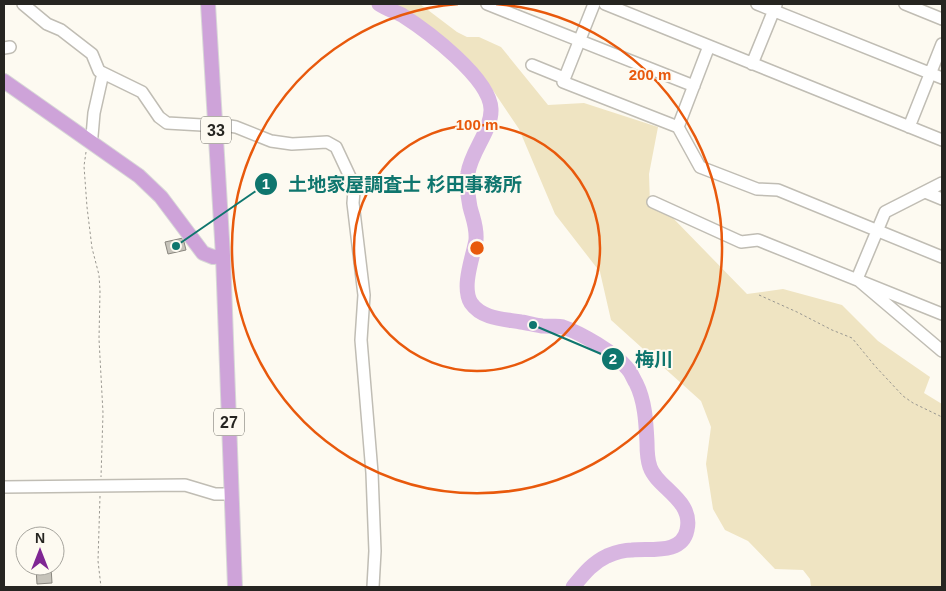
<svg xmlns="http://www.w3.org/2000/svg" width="946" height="591" font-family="Helvetica,'Noto Sans JP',sans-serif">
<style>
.green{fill:#efe4c2}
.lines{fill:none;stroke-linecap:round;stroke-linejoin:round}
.river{stroke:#d8b6e1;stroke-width:15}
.building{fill:#c6c3ba;stroke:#89867e}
.minor-casing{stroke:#c0bdb4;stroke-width:14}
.major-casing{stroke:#d8d8d7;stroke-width:16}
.path{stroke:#9a9891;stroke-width:1;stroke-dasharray:2.5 2.5;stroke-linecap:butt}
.minor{stroke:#fff;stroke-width:11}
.major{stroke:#cea3d9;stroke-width:14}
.minor-bridge-casing{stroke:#c0bdb4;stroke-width:14;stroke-linecap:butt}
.minor-bridge{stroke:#fff;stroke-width:11}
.ring{fill:none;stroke:#e8590c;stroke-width:2.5}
.labels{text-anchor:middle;stroke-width:4;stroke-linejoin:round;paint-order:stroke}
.shield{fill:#fdfaf1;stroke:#66655f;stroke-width:1}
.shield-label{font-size:16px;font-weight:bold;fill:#262521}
.centre{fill:#e8590c;stroke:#fdfaf1;stroke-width:2.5}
.ring-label{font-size:15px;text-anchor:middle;font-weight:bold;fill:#e8590c;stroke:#fdfaf1;stroke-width:4;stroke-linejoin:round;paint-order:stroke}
.leader{fill:none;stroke:#0f766e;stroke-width:2}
.callout-dot{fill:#0f766e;stroke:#fdfaf1;stroke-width:2}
.mark-label{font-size:15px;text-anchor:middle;font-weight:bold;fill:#fff}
.callout-label{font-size:19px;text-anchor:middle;font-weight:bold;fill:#0f766e;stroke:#fdfaf1;stroke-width:4;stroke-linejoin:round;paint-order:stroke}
</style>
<rect width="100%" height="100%" fill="#fdfaf1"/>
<!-- green -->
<path class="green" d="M392,4H420L457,32L467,37H479L501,47L548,105L584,103L658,127L649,174L650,204L670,215L747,294L783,289L842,305L878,341L930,377L924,393L942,404V587H811L810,579L803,570L775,569L748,541L725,530L713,509L706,464L711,427L701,401L611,320L600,272L555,214L519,129L484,77L431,29Z"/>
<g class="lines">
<!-- river -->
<path class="river" d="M379,4C386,9 394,11 402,15C427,31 490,78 491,109C492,130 471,151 468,173C466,185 468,195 470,207C473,219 477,227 476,240C473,257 461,287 471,303C482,319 504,319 521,322C528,323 535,325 542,326C549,326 557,326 563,327C581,333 615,353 627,368C631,372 633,378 636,383C645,401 646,422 647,442C647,450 647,459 650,467C657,488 694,500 687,530C682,555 650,548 632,550C624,550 614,553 607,556C592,563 583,575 573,587"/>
</g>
<!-- building -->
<path class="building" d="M183,238L186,250L168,254L165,242Z
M51,567L52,583L37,584L36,568Z"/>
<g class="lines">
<!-- minor casing -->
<g class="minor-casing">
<path id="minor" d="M23,4L47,24L61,30L92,54L99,71L142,92L159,117L167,123L202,125
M487,4L694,86
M594,4L563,82L678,127L700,167L757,189L778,190L942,257
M605,4L942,140
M757,4L942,78
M905,4L942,19
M4,48L10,47
M752,64L776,5
M532,65L564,78
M230,126L236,127L271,141L292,144L327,142L336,147L351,179L354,191L353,203L364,295L361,340L372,473L375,551L373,587
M678,127L709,46
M909,127L942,44
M90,141L92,136L94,113L103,73
M942,183L885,212L857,279L942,351
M925,192L942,199
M653,202L741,242L758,240L942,314
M4,487L185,485L215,494H231"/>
</g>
<!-- major casing -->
<g class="major-casing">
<path id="major" d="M208,4L223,256L235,587
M4,81L139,176L161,197L203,253L213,257L223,256"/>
</g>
<!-- path -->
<path class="path" d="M86,152L84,166L87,207L92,248L99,275L100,291L99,339L103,413L101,477
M759,295L797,312L832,330L852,338L875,366L903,396L913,403L942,417
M100,496L98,561L101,587"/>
<!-- minor -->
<use href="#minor" class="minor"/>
<!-- major -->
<use href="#major" class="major"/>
<!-- minor-bridge casing -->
<g class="minor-bridge-casing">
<path id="minor-bridge" d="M202,125L230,126"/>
</g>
<!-- minor-bridge -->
<use href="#minor-bridge" class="minor-bridge"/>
</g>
<!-- distance rings -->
<g class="ring">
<circle cx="477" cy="248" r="123"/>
<path d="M496 4A245 245 0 1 1 458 4"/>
</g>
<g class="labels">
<!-- shield labels -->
<g class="shield">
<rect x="201" y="116.5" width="30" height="27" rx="4"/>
<rect x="214" y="408.5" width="30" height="27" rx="4"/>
</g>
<g class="shield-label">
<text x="216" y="136">33</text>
<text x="229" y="428">27</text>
</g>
</g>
<circle cx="477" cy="248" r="8" class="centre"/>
<g class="ring-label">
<text x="650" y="80">200 m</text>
<text x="477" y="130">100 m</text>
</g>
<!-- callouts -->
<path class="leader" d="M176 246L266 184M533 325L613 359"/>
<g class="callout-dot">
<circle cx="176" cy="246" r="5"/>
<circle cx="533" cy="325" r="5"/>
<circle cx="266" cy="184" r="12"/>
<circle cx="613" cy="359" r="12"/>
</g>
<g class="mark-label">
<text x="266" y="189">1</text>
<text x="613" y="364">2</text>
</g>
<g class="callout-label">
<text x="405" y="191">土地家屋調査士 杉田事務所</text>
<text x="654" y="366">梅川</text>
</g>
<!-- border -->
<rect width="946" height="591" fill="none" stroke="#262521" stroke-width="10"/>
<!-- north arrow -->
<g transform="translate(40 551)"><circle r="24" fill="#fdfaf1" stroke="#a7a59e"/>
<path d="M0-4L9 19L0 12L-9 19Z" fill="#7f2694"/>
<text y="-8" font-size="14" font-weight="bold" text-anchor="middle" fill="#262521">N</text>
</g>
</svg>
